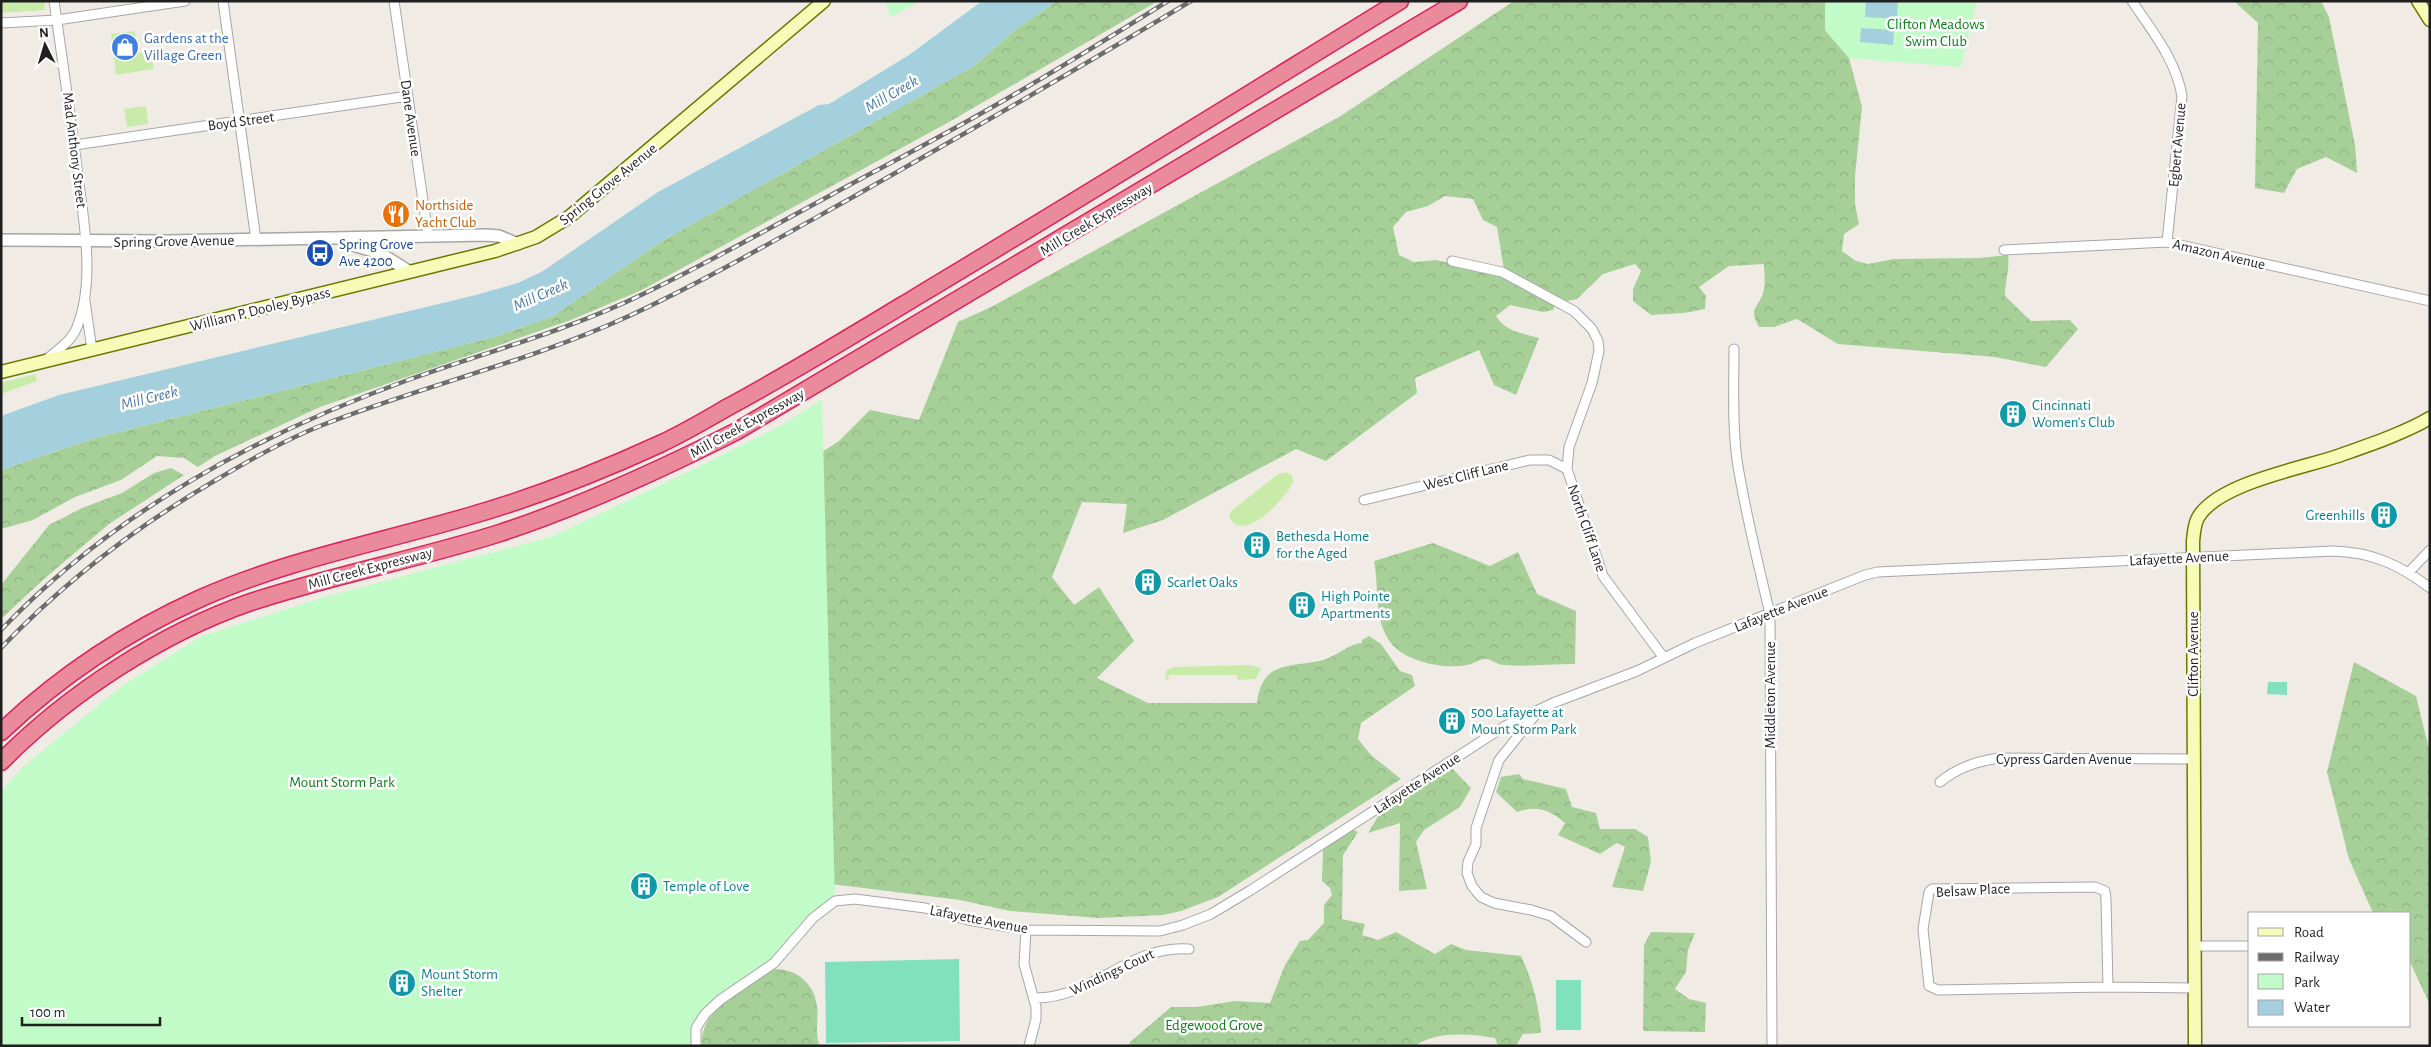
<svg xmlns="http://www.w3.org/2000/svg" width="2431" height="1047" font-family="'Alegreya Sans',sans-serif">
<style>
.grass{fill:#c8ebaa}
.forest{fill:url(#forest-crowns)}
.park{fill:#c1fbc7}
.pitch{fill:#81e1be}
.water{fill:#a4d0de}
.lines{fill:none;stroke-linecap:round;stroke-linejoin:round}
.minor-casing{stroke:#a6a6a6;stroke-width:11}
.tertiary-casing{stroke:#a6a6a6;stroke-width:14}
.secondary-casing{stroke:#697902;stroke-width:15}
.motorway-casing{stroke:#df215d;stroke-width:19}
.minor{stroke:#fff;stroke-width:9}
.tertiary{stroke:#fff;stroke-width:11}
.secondary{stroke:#f6fbb8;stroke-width:12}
.motorway{stroke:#e98b9a;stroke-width:16}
.rail-casing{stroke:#6d6d6d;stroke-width:4.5}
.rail{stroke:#fff;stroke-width:2.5;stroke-dasharray:8;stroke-linecap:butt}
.labels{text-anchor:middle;stroke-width:5;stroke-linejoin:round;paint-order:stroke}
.park-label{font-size:15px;fill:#098016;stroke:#fff}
.shop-label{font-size:15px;fill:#366cbe;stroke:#fff;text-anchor:start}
.street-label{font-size:15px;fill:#1f1f1f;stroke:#fff}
.food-label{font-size:15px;fill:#c56008;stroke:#fff;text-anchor:start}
.transit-label{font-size:15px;fill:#164399;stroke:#fff;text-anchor:start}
.culture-label{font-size:15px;fill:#0d838f;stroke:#fff;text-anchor:start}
.water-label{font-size:16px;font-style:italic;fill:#4675a9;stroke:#fff}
</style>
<defs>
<pattern id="forest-crowns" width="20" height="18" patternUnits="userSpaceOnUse" patternTransform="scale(1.25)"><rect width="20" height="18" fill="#a7d099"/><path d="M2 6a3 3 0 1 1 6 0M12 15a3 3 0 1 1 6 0" fill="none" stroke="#8fb283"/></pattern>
</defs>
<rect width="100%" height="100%" fill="#f0ece5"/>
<!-- grass -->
<path class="grass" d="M1,1H44L45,10L1,13Z
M135,31L138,53L151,51L154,69L116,75L111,34Z
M146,106L148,124L127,127L124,109Z
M35,374L37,381L1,394V383Z
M1286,472L1292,475L1293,482C1287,497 1242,547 1229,516L1231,511L1278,474Z
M1249,665L1261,668L1256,679L1237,680V675H1169L1168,682L1165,676L1166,671L1173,667Z"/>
<!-- forest -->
<path class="forest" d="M1057,1H1158L949,122L642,290L571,320L320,407L215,456L198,467L184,458L157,456L121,480L75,497L33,520L1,529V470L95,438L494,337L553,316L662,241L974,66L1016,29Z
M1514,1H1825V30L1849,58L1862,107L1855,176V204L1859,224L1844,234L1842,251L1856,261L1868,264L1894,259L1979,258L2008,255C2010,268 2005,282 2005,296L2031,321L2070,320L2078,329L2046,367L1995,357L1838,344L1797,319L1774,327H1759C1748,307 1758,309 1763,293C1766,285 1764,272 1764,264L1729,266L1699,287L1706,296L1705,309L1684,313L1651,315L1633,301V289L1641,271L1635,264L1603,274L1577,299L1567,301L1504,270L1497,227L1483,220L1473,199L1445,196L1428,206L1406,212L1393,227L1399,255L1414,262L1436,260L1496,274L1555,305L1553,310L1543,312L1510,305L1496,316C1506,332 1522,333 1539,338L1516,395L1494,385L1479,350L1415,378L1417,393L1326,461L1296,449L1163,520L1123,533L1127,504L1082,502L1052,577L1074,605L1099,587L1134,641L1097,678L1148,703H1257C1262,659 1292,668 1323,660C1337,656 1348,644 1362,643V640L1369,636L1381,644L1400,671L1412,675L1415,686L1361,723L1358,739L1371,755L1401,779L1218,897L1181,911L1163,915L1098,918L1036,913L1010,911L960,900L823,883L1,1046L736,508L839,441L870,410L919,420L958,322L991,307L1339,117Z
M2234,1H2321L2329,17L2355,145L2357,173L2326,157L2297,169L2284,193L2255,188L2258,23Z
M171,468L184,475L109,524L44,579L1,619V585L49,525L82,508L122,493L154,473Z
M1433,543L1490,566L1518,552L1537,594L1576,611L1575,664C1551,664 1526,667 1503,665C1496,664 1492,659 1485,659C1478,659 1474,664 1467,665C1443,670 1401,661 1388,639C1374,616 1379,586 1374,561Z
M2354,662L2416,696L2430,753V1005L2410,962V913H2373L2349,859L2327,772Z
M1450,766L1471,788L1460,807L1424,830L1416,842L1427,889L1399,891L1400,823L1368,833L1380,813Z
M1519,774L1523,779L1566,789L1572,807L1596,813L1600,829H1635L1648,837L1651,862L1643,891L1612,887L1625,847L1617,843L1600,854L1558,835L1565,823C1550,810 1537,805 1517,812L1496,792L1501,777Z
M1351,829L1358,832L1343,855L1342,919L1365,924L1362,935L1378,940L1396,932L1435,954L1451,944L1466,950L1521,956C1533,982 1539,1005 1541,1033L1523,1034L1516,1046H1498L1495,1038C1471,1034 1437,1030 1415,1046H1129L1130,1042L1171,1007H1197L1235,1001L1270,1003L1285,965L1300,941L1308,940L1324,923V905L1332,895L1330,888L1322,881L1323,850Z
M1651,932L1695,933L1688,950L1686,972L1675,989L1689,999L1706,1003L1705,1032L1643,1031L1644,945Z
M773,969C796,968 814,983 817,1006C819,1019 814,1034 820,1046H702C699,1006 748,991 773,969Z"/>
<!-- park -->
<path class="park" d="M885,1H921L891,17Z
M1825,1H1977L1961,67L1849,58L1825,30Z
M822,399L835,901L774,963L700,1021L696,1046H1V791L25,765L122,686L202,636L324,597L551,537L690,471L782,425Z"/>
<!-- pitch -->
<path class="pitch" d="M2268,682H2287V695L2267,694Z
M959,959L960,1041L826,1043L825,962Z
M1556,980H1581V1030H1556Z"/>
<!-- water -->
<path class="water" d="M982,1H1057L1016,29L974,66L662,241L553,316L494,337L95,438L1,470V416L59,395L472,296L518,283L543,271L658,192L819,105L829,104L909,55Z
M1866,1L1898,2L1897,19L1865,17Z
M1861,28L1894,30L1893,45L1860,42Z"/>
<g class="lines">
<!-- minor casing -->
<g class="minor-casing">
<path id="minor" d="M223,1L256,240
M394,1L428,235
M2132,1C2152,31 2176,60 2182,96L2167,242
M1,23L57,20L185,1
M75,145L408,96
M2004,250L2167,242L2430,301
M1452,261L1502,272L1574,311L1592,329L1598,341L1599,351L1592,383L1569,447L1567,469L1603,576L1664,658
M85,301L92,350
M1734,349C1734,385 1732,423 1737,460C1745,512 1758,563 1770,614L1772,1046
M46,360C57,350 72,341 77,327C96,280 83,217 77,168C70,112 62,57 54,1
M1364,500L1530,460H1549L1567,469
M2409,572L2430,550
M1540,709L1499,760L1476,828V844L1468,862L1467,873L1472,886L1481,897L1494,903L1531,910L1551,916L1586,942
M1940,782C1958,767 1977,761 1999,758L2193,759
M2095,887L2105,891L2106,899L2108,987L1938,990L1929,986L1923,929L1929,892L1932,889Z
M1026,930L1024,964L1036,1007V1019L1029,1046
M2194,946H2250
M2108,987L2195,988
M1034,998C1093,999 1130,944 1189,949
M696,1046V1028L705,1014L720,1000L774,963L813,918L835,901L855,899L925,908L968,920L1026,930L1160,931L1183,925L1211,914L1251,890L1505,726L1553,703L1637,671L1695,643L1865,575L1878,572L2333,551C2372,552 2400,565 2430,588"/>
</g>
<!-- tertiary casing -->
<g class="tertiary-casing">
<path id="tertiary" d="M346,238L356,246L380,253L410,272
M1,240L168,241L486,235L499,236L518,244"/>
</g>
<!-- secondary casing -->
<g class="secondary-casing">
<path id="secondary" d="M2418,1L2430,20
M1,372L495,251L536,237L569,217L824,1
M2195,1046L2193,541C2194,533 2194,523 2199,516C2220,483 2303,468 2338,456C2366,446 2405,433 2430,418"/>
</g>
<!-- motorway casing -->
<g class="motorway-casing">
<path id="motorway" d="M1,732C59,677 126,632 199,599C283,561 377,543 466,517C533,498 597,473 660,444C684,433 707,419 730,406C793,372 855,334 916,297C1078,200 1239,100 1400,1
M1,762C68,694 161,633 251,602C333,575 418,559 500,533C582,506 660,470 737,431L1459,1"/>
</g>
<!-- minor -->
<use href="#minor" class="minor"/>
<!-- tertiary -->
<use href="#tertiary" class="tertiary"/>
<!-- secondary -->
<use href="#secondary" class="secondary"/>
<!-- motorway -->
<use href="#motorway" class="motorway"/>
<!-- rail casing -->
<g class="rail-casing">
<path id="rail" d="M1,630C114,512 256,435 408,380C486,352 567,331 641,295C706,264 768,229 831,195C890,163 950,132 1008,98C1062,67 1115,34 1168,1
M1,648C65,581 137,526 216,480C250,460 283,441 320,426C421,386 529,362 629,316C706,280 779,238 853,197C966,133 1079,68 1191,1"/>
</g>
<!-- rail -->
<use href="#rail" class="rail"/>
</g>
<!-- icons -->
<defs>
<g id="shop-disc" transform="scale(1.4375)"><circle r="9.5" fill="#3f7fe0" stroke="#fff"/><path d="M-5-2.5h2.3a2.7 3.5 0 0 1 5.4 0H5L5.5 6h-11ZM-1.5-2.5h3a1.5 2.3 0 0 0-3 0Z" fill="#fff"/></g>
<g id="restaurant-disc" transform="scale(1.4375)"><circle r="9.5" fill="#e8710a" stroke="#fff"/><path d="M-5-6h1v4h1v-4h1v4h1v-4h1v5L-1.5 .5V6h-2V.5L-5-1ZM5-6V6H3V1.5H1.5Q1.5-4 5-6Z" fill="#fff"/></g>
<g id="bus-disc" transform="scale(1.4375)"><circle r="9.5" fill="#1a4fb4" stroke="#fff"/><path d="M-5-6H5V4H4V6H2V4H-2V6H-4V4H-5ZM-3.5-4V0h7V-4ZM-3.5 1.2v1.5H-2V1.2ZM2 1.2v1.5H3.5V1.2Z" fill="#fff"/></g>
<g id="building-disc" transform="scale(1.4375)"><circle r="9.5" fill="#0f9aa8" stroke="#fff"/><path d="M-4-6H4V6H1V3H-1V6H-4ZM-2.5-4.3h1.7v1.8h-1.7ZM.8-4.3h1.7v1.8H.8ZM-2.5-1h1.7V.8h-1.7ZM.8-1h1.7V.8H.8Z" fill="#fff"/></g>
</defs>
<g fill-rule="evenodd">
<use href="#shop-disc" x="125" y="47"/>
<use href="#restaurant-disc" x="396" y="214"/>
<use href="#bus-disc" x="320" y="253"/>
<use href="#building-disc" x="2013" y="414"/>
<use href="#building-disc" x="2384" y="515"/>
<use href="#building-disc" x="1257" y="545"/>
<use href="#building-disc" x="1148" y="582"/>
<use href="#building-disc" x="1302" y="605"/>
<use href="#building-disc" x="1452" y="721"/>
<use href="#building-disc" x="644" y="886"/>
<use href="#building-disc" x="402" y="983"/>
</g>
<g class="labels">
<!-- park labels -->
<g class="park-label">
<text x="1936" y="29">Clifton Meadows<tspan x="1936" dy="17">Swim Club</tspan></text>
<text x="342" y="787">Mount Storm Park</text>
<text x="1214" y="1030">Edgewood Grove</text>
</g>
<!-- shop labels -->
<g class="shop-label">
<text x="144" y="43">Gardens at the<tspan x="144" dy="17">Village Green</tspan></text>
</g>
<!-- street labels -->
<g class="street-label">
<text transform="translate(411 118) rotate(82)" y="5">Dane Avenue</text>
<text transform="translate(241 121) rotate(-8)" y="5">Boyd Street</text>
<text transform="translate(2177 145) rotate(-85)" y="5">Egbert Avenue</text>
<text transform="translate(75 150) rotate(83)" y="5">Mad Anthony Street</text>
<text transform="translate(608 184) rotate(-39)" y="5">Spring Grove Avenue</text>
<text transform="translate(1096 219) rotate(-31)" y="5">Mill Creek Expressway</text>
<text transform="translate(174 241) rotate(-1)" y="5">Spring Grove Avenue</text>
<text transform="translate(2219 254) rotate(13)" y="5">Amazon Avenue</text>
<text transform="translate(260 309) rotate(-14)" y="5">William P. Dooley Bypass</text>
<text transform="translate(747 423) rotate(-29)" y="5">Mill Creek Expressway</text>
<text transform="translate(1466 475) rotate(-14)" y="5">West Cliff Lane</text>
<text transform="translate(1587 528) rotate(71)" y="5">North Cliff Lane</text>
<text transform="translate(2179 558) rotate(-3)" y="5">Lafayette Avenue</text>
<text transform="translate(370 568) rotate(-15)" y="5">Mill Creek Expressway</text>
<text transform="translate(1781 609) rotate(-22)" y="5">Lafayette Avenue</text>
<text transform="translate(2193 654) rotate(-90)" y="5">Clifton Avenue</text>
<text transform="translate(1770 695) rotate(-90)" y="5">Middleton Avenue</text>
<text x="2064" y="764">Cypress Garden Avenue</text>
<text transform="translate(1417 783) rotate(-33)" y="5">Lafayette Avenue</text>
<text transform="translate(1973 890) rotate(-3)" y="5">Belsaw Place</text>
<text transform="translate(979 919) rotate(11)" y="5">Lafayette Avenue</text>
<text transform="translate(1112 972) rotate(-25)" y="5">Windings Court</text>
</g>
<!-- food labels -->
<g class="food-label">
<text x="415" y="210">Northside<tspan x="415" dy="17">Yacht Club</tspan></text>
</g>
<!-- transit labels -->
<g class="transit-label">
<text x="339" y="249">Spring Grove<tspan x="339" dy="17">Ave 4200</tspan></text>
</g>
<!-- culture labels -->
<g class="culture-label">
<text x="2032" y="410">Cincinnati<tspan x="2032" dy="17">Women’s Club</tspan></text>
<text x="2365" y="520" text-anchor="end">Greenhills</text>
<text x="1276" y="541">Bethesda Home<tspan x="1276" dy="17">for the Aged</tspan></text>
<text x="1167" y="587">Scarlet Oaks</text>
<text x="1321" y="601">High Pointe<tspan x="1321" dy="17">Apartments</tspan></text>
<text x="1471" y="717">500 Lafayette at<tspan x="1471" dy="17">Mount Storm Park</tspan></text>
<text x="663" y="891">Temple of Love</text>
<text x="421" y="979">Mount Storm<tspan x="421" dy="17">Shelter</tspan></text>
</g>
<!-- water labels -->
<g class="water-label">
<text transform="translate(891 93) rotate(-30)" y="6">Mill Creek</text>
<text transform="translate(540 294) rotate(-24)" y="6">Mill Creek</text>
<text transform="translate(149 397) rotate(-14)" y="6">Mill Creek</text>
</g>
</g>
<!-- border -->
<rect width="2431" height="1047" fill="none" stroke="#1f1f1f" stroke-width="5"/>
<!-- legend -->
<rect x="2248" y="912" width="162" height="115" fill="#ffffff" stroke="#a5a5a5"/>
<rect x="2258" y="928" width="25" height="8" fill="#f6fbb8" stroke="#a5a5a5"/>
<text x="2294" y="937" font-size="15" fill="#1f1f1f">Road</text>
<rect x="2258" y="953" width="25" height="8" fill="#6d6d6d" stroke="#a5a5a5"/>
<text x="2294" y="962" font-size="15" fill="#1f1f1f">Railway</text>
<rect x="2258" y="974" width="25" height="15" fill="#c1fbc7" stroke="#a5a5a5"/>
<text x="2294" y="987" font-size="15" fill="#1f1f1f">Park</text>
<rect x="2258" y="1000" width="25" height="15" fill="#a4d0de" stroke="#a5a5a5"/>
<text x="2294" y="1012" font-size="15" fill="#1f1f1f">Water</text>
<!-- north arrow -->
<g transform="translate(45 45) rotate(355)" stroke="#ffffff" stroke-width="4" paint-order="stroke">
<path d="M0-4L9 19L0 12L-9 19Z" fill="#1f1f1f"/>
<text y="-8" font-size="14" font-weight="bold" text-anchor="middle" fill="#1f1f1f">N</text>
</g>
<!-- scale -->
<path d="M22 1017v8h138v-8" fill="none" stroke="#1f1f1f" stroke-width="2.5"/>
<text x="30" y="1017" font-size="15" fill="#1f1f1f" stroke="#ffffff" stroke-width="4" paint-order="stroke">100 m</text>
</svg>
